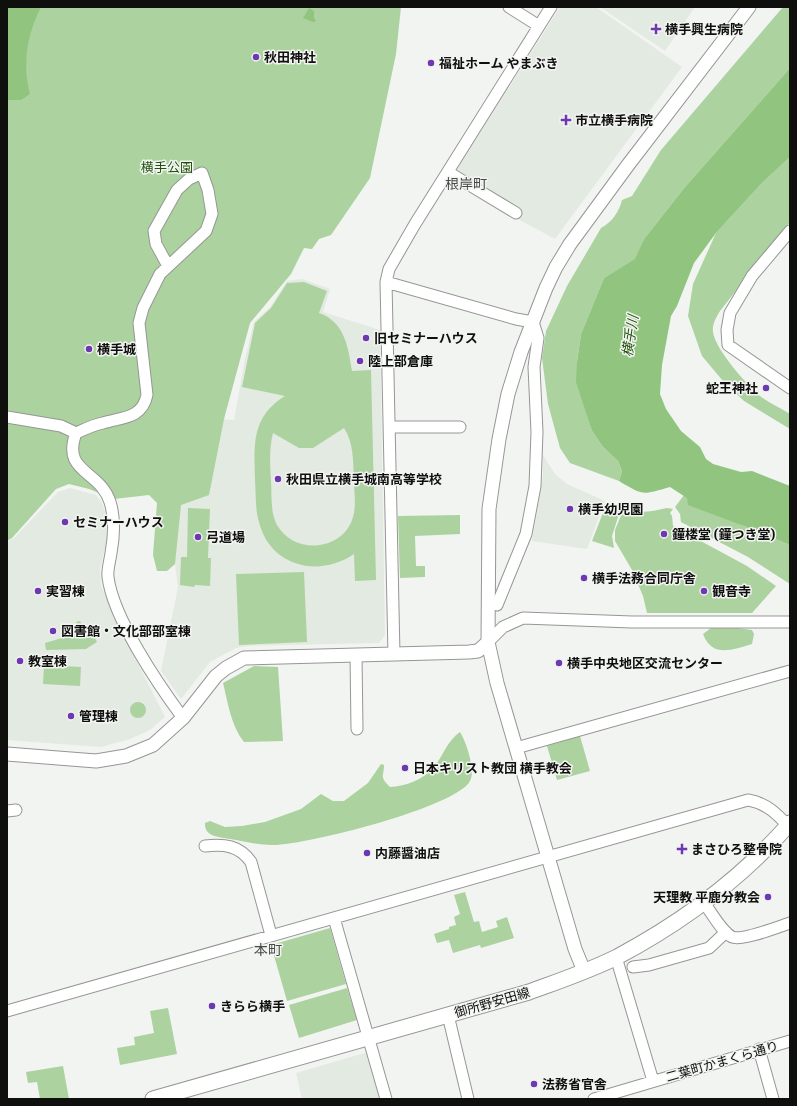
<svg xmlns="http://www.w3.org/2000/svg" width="797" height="1106" font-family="'Exo 2','Noto Sans JP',sans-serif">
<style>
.built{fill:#e3eae1}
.green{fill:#acd29f;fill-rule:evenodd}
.water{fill:#91c57f}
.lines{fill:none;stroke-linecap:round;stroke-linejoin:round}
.minor-casing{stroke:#959794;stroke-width:13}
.tertiary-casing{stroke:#959794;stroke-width:15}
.secondary-casing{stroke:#959794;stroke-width:17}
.minor{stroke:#fff;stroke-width:11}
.tertiary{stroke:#fff;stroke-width:13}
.secondary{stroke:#fff;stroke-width:15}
.poi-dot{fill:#6c39b0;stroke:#f2f4f2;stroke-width:1.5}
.labels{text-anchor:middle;stroke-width:3;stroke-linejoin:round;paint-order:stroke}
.poi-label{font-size:13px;font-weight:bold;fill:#0f0f0e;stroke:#f2f4f2;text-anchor:start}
.park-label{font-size:13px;fill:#225209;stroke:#f2f4f2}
.street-label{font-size:13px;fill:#0f0f0e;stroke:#f2f4f2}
.neighbourhood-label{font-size:14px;fill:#4a4b49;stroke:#f2f4f2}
.water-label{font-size:14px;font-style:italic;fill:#23530a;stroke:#f2f4f2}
</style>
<rect width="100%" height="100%" fill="#f2f4f2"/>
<!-- built -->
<path class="built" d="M560,7H596L682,67L555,239L516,218L455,173Z
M600,7H695L665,51Z
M302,279L330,289L323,312L380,330L385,635L379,643L247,646L236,648L210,662L181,699L161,671L178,587L165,491L202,418L234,420L245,359L254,322L270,307L287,281Z
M543,455L555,474L567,484L605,501L587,549L532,541L543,476Z
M70,488L96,495L102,503L105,512L107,539L100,569L101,586L132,652L165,717L150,730L130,739L101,747L7,740V542L14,538L58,492Z
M368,1052L382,1099H302L296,1073Z"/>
<!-- green -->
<path class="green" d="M7,7H401L396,54L370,178L331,235L319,239L312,249L304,248L291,274L250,323L224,419L209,495L181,505L175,564L167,571H157L153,555L157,503L149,495L114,499L89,489L69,484L56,489L12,538L7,541Z
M783,7H790V68L685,187L644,239L636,259L604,278L581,334L577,362L581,395L592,431L603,447L618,461L622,471L619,481L570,463L560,448L548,404L542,358L546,331L567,286L601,228C612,222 619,212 622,200L632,196L661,150Z
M790,157V222L720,311C716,318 712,324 713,332C715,349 747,385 760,396C769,403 781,408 790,414V429L744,401L723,381L702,356L688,316L693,284L716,233L762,183Z
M304,282L327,291L319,313C345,322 348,347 352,371L371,370L376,580L355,581L354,554C319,578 270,567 259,522C255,509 256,494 255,480C254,445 251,417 285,396L242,387L255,323L271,308L287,283ZM344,428C354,443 353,462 354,480C354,493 357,507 352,520C341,551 294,555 277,525C270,512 272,495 271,481C270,464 269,449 273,433L299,448H313Z
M684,495L744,526L790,545V584L748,557L681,522L680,514L675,507Z
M606,505L620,511L612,536L614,548L592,541Z
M188,508L210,509L208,558H211L210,586L195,585L194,587L180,585L181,557H187Z
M667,508L673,509L670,513L672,516L673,526L747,566L776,586L752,613H647L643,596L632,570L615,541V530L622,513L630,509C644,514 653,511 667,508Z
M460,515V534L415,536L416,566H425V577L400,578L398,516Z
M304,572L307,642L239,645L236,574Z
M80,621L83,627L89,626L97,642L86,649L46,650L45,643L62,638L80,630L76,622Z
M730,627L752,630L754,634L752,644C732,650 712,658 703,634L711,628Z
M44,665L81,667L80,686L43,684Z
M254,666L278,667L283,741L244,742C231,726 228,703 223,683Z
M130 710a8 8 0 1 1 16 0a8 8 0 1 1-16 0Z
M460,732C466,741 476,771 470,781C457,807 303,846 272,845C258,845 243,841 230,839C220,837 204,837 205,823L210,821L225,827L242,826L265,822L301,809L321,794L333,801H344L368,783L381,764L384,765C384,777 379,776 390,787C406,786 423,780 434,767C443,756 447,741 460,732Z
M580,736L590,771L557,780L547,746Z
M465,892L474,922L479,921L482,932L498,927L496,921L507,917L514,938L481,948L480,945L453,953L449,940L437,943L434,934L449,929V927L456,925L454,917L460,914L454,895Z
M330,928L346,984L287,1001L271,945Z
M347,988L357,1020L299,1038L289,1005Z
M168,1008L177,1054L120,1065L117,1048L135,1045L134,1037L154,1033L150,1011Z
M63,1066L69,1099H40L37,1082L28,1083L26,1072Z"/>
<!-- water -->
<path class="water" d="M7,7H41C27,34 22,65 30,94L21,100H7Z
M309,8L314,11V18L316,21L313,22L303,18Z
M790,68V157L762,183L716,233L694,263L677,306L671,316L662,365L660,394L666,409L681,431L700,447L706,459L713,464L741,472L752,471L790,486V545L744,526L688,505L687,498L670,487C642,495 644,496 619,481L622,471L618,461L603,447L592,431L576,382L577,362L581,334L604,278L635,259L644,239L685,187Z"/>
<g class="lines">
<!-- minor casing -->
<g class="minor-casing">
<path id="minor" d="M509,7L539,26
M448,172L516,213
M790,231L752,276L730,313L727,330L728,345L790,388
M386,282L516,319L533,322L538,338L534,367L537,432L535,486L526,534L497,605
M7,417L61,426L76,433C85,429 93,425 103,423C122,417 142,419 147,395L139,323L143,308L160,274L206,231L212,214L208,190L202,173L189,179L177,190L154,231L156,244L168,266
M390,427H460
M76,433C61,473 100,470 110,502C115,518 114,537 111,553C110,561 107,570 108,577C113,618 158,684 183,718
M488,642L503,627L523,618L632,622H790
M394,654L386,282L389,269L415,224L551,7
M356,655L357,729
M516,748L790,671
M7,811L16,810
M205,846C224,844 239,845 251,862L271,935
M704,903C712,913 721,931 732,937C742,941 778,927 790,923
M334,918L386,1099
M616,957L653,1081
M633,967L649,965L709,948L726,932
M7,1011L748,800C767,803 778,815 790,828
M448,1015L468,1099
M759,1049L773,1099
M594,1099L790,1041"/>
</g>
<!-- tertiary casing -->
<g class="tertiary-casing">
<path id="tertiary" d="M7,754L96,761L126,756L153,745L183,718L216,676L226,668L244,658L469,652L478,651L488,642
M584,971L575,949L497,683L488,642L489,509L499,439L508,394L521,352L546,288L556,267L570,244L628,165L749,7"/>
</g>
<!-- secondary casing -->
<g class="secondary-casing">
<path id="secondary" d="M153,1099L529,992C559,981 589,971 617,957C681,923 742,878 790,823"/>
</g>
<!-- minor -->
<use href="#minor" class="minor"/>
<!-- tertiary -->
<use href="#tertiary" class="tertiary"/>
<!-- secondary -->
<use href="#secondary" class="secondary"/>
</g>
<!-- markers -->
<g class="poi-dot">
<path d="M654 23h4v4h4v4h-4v4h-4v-4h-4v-4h4z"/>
<circle cx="256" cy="57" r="4"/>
<circle cx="431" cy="63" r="4"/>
<path d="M564 114h4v4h4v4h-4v4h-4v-4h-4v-4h4z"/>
<circle cx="366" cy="338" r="4"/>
<circle cx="89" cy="349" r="4"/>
<circle cx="360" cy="361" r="4"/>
<circle cx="766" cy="388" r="4"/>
<circle cx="278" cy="479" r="4"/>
<circle cx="570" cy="509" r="4"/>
<circle cx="65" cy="522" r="4"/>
<circle cx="664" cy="534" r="4"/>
<circle cx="198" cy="537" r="4"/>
<circle cx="584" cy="578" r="4"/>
<circle cx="38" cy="591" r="4"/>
<circle cx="704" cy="591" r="4"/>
<circle cx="53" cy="631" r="4"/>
<circle cx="20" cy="661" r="4"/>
<circle cx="559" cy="663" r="4"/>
<circle cx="71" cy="716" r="4"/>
<circle cx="405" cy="768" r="4"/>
<path d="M680 843h4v4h4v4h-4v4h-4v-4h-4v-4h4z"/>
<circle cx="367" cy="853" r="4"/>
<circle cx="768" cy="897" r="4"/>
<circle cx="212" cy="1006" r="4"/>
<circle cx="534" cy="1084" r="4"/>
</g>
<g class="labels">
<!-- poi labels -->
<g class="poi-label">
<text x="665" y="34">横手興生病院</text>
<text x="264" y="62">秋田神社</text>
<text x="439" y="68">福祉ホーム やまぶき</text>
<text x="575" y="125">市立横手病院</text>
<text x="374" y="343">旧セミナーハウス</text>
<text x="97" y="354">横手城</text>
<text x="368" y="366">陸上部倉庫</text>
<text x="758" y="393" text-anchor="end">蛇王神社</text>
<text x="286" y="484">秋田県立横手城南高等学校</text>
<text x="578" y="514">横手幼児園</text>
<text x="73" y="527">セミナーハウス</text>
<text x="672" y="539">鐘楼堂 (鐘つき堂)</text>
<text x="206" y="542">弓道場</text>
<text x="592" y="583">横手法務合同庁舎</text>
<text x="46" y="596">実習棟</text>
<text x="712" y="596">観音寺</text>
<text x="61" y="636">図書館・文化部部室棟</text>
<text x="28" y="666">教室棟</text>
<text x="567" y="668">横手中央地区交流センター</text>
<text x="79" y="721">管理棟</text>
<text x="413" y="773">日本キリスト教団 横手教会</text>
<text x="691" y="854">まさひろ整骨院</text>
<text x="375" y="858">内藤醤油店</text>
<text x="760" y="902" text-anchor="end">天理教 平鹿分教会</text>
<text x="220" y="1011">きらら横手</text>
<text x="542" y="1089">法務省官舎</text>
</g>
<!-- park labels -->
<g class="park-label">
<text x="167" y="172">横手公園</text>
</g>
<!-- street labels -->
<g class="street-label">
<text transform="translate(492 1002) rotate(-16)" y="5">御所野安田線</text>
<text transform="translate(722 1061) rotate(-16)" y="5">二葉町かまくら通り</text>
</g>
<!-- neighbourhood labels -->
<g class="neighbourhood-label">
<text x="466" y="189">根岸町</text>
<text x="268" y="955">本町</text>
</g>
<!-- water labels -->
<g class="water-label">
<text transform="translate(630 336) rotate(-81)" y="5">横手川</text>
</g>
</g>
<!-- border -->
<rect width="797" height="1106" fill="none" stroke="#0f0f0e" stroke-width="16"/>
</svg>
